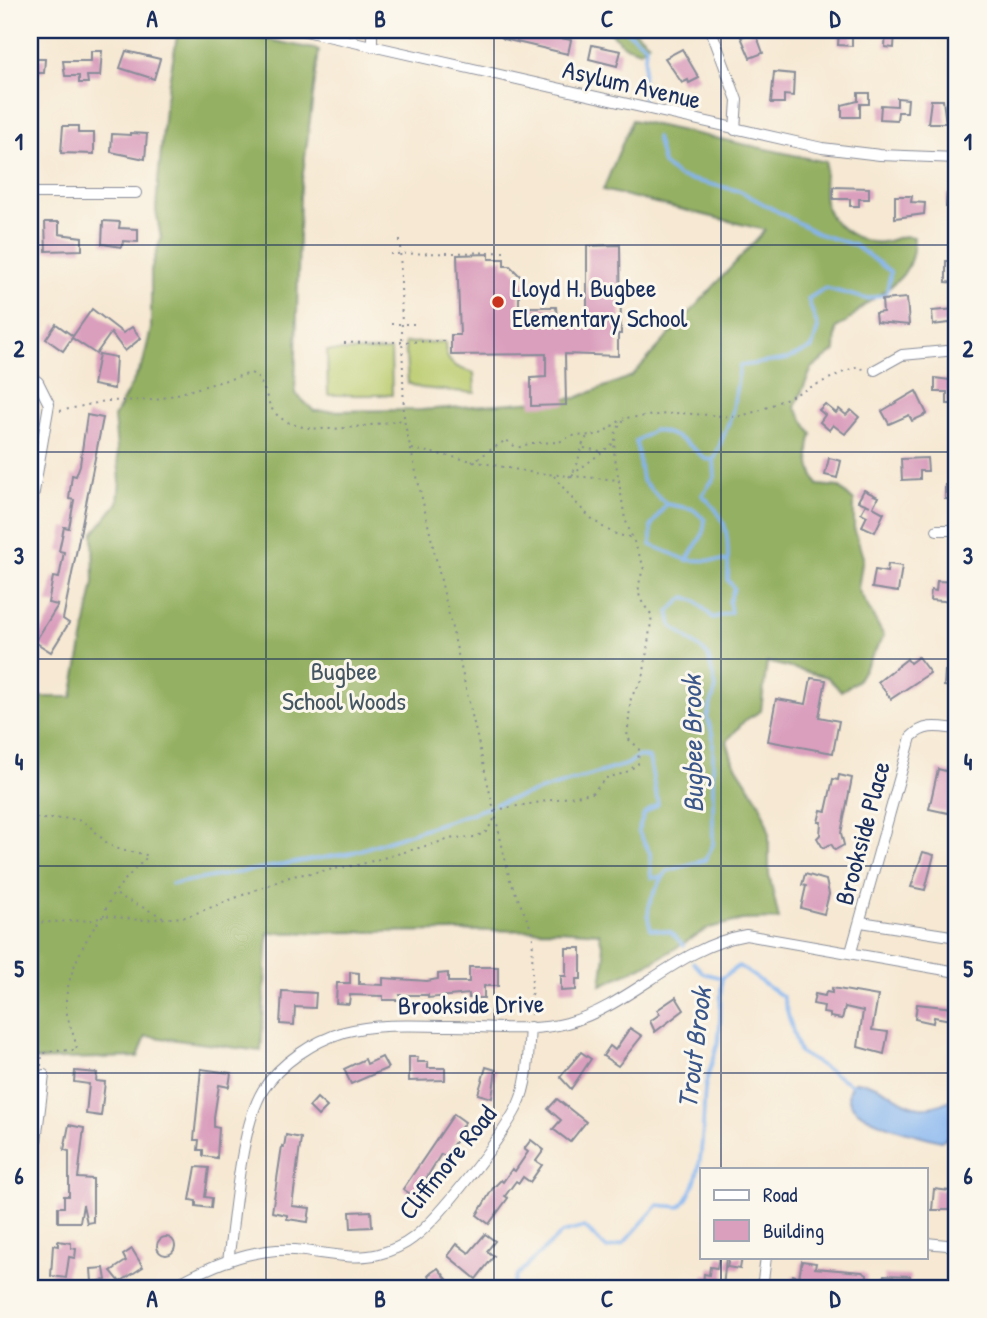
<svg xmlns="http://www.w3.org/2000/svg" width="987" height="1318" font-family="'Patrick Hand',sans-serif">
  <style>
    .green { fill: #bbcc6f; stroke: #6b7e66; stroke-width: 2 }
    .forest { fill: #94b062; stroke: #587060; stroke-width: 2 }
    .water { fill: #85b5f0; stroke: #5072a7; stroke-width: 2 }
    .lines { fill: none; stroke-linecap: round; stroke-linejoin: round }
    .stream { stroke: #85b5f0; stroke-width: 3.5 }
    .building { fill: #da9fbd }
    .minor-casing { stroke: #888c98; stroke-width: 12 }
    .path { stroke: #888c98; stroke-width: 2; stroke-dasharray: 2 5; stroke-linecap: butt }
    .minor { stroke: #fff; stroke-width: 10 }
    .grid { fill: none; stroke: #1b2f5e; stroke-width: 2; stroke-opacity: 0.55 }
    .poi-dot { fill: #c8321e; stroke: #fbf7ec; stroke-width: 2.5 }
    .labels { text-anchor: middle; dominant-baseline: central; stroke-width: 6; stroke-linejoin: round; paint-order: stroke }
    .street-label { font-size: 26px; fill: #1b2f5e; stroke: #fbf7ec }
    .poi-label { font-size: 26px; fill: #1b2f5e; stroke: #fbf7ec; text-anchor: start }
    .park-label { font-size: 26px; fill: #435662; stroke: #fbf7ec }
    .water-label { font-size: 28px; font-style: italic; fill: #3b578a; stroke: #fbf7ec }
    .neatline { fill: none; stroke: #1b2f5e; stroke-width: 2.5 }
    .grid-label { font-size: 23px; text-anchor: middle; font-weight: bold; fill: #1b2f5e }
  </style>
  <rect width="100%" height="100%" fill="#fbf7ec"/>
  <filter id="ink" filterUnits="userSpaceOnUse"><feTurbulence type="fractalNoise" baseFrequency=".0143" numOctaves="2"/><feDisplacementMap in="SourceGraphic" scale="14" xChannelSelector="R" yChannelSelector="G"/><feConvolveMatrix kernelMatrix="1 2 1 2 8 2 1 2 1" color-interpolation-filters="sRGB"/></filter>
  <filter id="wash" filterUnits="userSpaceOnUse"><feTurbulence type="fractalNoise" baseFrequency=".00686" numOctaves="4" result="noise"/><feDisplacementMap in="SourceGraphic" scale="28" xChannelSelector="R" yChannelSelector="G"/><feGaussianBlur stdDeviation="1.57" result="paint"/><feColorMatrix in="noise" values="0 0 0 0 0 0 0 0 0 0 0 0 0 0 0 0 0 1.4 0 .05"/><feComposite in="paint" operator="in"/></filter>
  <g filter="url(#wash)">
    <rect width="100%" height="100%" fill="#f6e8d2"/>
    <g class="green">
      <path d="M445,342c0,22 9,25 29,31l1,20 -55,-5 -12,-5 -3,-40z"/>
      <polygon points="327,351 391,351 392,395 328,395"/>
    </g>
    <g class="forest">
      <polygon points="609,30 634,30 649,43 640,51 623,45"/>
      <path d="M178,31l82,7 59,12 -19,146 -5,197 19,18 107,-1 155,-12 56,-22 133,-146 -162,-40 29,-70 194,42c-1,14 -4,31 0,44 6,21 37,39 57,36 14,-2 14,-8 31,-5 0,40 -22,48 -49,68 -13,10 -11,14 -29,23l-1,23 -23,17 -17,39 17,27c-6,19 -3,34 6,51l21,2 15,14v27l9,29 -5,32 26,47 -27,45 -16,10 -14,-14 -60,-15 -6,49 -17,10 -17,20 6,20 27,42 9,28v43l10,45 -37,1 -33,8 -55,33 -53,24 4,-29 -6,-23 -41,-3 -290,3 -7,118 -115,-15 -8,21 -108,3v-363h42l22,-115 -1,-48 25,-31 2,-22 -6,-64 29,-54 8,-34v-59l10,-32 -5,-28 2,-28 8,-84z"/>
    </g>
    <path class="water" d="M854,1082c45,0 50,46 103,14v35l-16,10c-23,-7 -117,-24 -87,-59z"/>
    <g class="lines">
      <g class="stream">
        <polyline points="625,30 646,46 642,90 644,99"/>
        <path d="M656,137l7,27 16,13 61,14 79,43 35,11 37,27 -5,22 -19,5 -42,-11 -17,11 10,29 -6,20 -24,11 -48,7 -8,48 -18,46 -9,-1c-16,-16 -29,-25 -51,-29l-18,11 6,39 24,24 -15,22v19l36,15 41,1v19l6,8 -5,14 2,10 -18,6 -17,-17 -11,-4 -16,14 3,15 36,29 8,33 -9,29 6,19v109l-8,15 -38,11c-11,17 -25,37 -16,58l20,3 13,14"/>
        <path d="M714,460l1,17 -13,18c24,22 26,33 26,66"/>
        <polyline points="666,504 693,509 705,520 703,534 687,560"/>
        <polyline points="495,804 628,764 639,756 649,758 658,804 644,814 638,831 650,853 651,878 662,877"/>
        <polyline points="172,884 351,853 490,807"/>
        <polyline points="693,962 703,973 722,978"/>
        <path d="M512,1288l5,-13 45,-42 23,-6 22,22 16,-5 35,-39 22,2c26,-24 22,-86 25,-118 2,-16 10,-32 13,-47 4,-21 1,-43 4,-64l17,-12 44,31 16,55 55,34"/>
      </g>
    </g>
    <g id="blocks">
      <g class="building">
        <polygon points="492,30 557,30 555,37 571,40 568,54 504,39"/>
        <polygon points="839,30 852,30 852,46 838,45"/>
        <polygon points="886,30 895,30 894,48 885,47"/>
        <polygon points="755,31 763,53 750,58 741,37"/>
        <polygon points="592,45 621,51 617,66 589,59"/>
        <polygon points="682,49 699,78 689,83 688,80 682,83 665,58"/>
        <polygon points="91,51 102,51 100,76 87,76 88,83 79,83 79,76 65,76 63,61 91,61"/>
        <polygon points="126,51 160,59 154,79 120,68"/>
        <polygon points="30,59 45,59 44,73 30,73"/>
        <polygon points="774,72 794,74 793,96 784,95 784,103 771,103"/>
        <polygon points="858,93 869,93 869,104 860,104 860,117 842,117 842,105 858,101"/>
        <polygon points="897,98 908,99 907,112 898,112 897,120 880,119 881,105 897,106"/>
        <polygon points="931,100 943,100 946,123 928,123"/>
        <polygon points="63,126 78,126 78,133 94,133 94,154 61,153"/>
        <polygon points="130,133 147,134 145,159 111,152 112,134 130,135"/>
        <polygon points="833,187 869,188 869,199 859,199 859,206 850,206 850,199 833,199"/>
        <polygon points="947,194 957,194 957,207 946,207"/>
        <polygon points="895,196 912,196 911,202 925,203 924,214 895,218"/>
        <polygon points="103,221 120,222 119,228 138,229 138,242 123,241 122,247 102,244"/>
        <polygon points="45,222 59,222 59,234 82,237 82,250 46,251"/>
        <polygon points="620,245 621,334 618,334 618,356 565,354 566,405 531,406 531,378 546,377 546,354 451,355 451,335 460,335 457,255 489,254 489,259 504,259 504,266 510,266 525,281 525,290 519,290 519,307 556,307 557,319 587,319 587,246"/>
        <polygon points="946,261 957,261 957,283 946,282"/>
        <polygon points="907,298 909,325 876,322 875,313 883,312 882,300"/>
        <polygon points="92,309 123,333 132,327 141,338 125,351 111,333 96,354 72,338 63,351 46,339 56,324 73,336"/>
        <polygon points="957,309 957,322 933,325 932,311"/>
        <polygon points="99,354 116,357 114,389 93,385"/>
        <polygon points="935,378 957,381 957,404 947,404 947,392 935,392"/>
        <polygon points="916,391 927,414 912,421 909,415 889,424 882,411"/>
        <polygon points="825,404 836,413 839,409 846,415 851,410 859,417 845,434 833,425 829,430 820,422 825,415 819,410"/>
        <polygon points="87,415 103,418 63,619 69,623 51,652 35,642 58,605 48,603 53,577 59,578 64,552 59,551 64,527 69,528 74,500 69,499 72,475 76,476 80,465"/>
        <polygon points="829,458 841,461 837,478 825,475"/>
        <polygon points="927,458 928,471 920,471 920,479 902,480 901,459"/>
        <rect x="945" y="485" width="12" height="14"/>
        <polygon points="864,490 878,497 873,507 884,513 875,532 862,526 867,516 861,513 866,504 870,506 858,501"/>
        <polygon points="888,564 902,566 898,592 872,588 875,570 887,572"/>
        <polygon points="937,581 957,582 957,602 930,600 931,590 936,591"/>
        <polygon points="918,657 930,673 891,699 878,682 907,659 910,663"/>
        <polygon points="945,671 957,673 957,687 944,686"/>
        <polygon points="811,678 826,680 819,717 839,721 833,753 768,741 776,699 806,704"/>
        <polygon points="938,769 957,774 948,813 929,809"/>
        <polygon points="839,775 852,778 841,833 844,845 835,850 831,844 823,848 817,838 820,835 821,822 818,822 821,810 826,811 833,779 838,780"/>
        <polygon points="923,852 934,855 925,890 911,887"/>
        <polygon points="805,874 826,880 829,894 824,914 801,908 806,886 802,885"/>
        <polygon points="566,948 581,948 581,979 576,979 576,990 561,991 561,976 566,976"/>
        <polygon points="469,967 498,967 498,986 484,986 484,998 469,998 469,994 428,998 428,995 400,995 401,1000 383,1000 383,996 350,995 349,1004 336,1003 337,983 350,983 350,972 359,973 359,984 383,985 383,978 427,981 438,979 438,974 448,973 448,982 469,982"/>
        <polygon points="832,988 878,996 872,1030 888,1032 884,1054 858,1047 863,1011 845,1007 842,1019 830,1017 830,1014 823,1013 824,1006 813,1004 815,994 825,996 826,992 832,993"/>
        <polygon points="282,991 316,993 315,1008 295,1007 294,1025 280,1024"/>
        <polygon points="676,997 684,1010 655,1032 650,1021 660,1014 657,1010"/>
        <polygon points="917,1004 953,1008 951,1020 934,1017 933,1023 915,1019"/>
        <polygon points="630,1028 642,1036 618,1066 603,1056 610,1046 615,1050"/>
        <polygon points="581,1052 591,1059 571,1089 560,1077"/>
        <polygon points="382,1057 388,1068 351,1084 344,1069 365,1059 367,1064"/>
        <polygon points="409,1057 418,1057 417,1062 428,1062 428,1068 445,1068 445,1080 409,1081"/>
        <polygon points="486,1067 496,1070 492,1098 478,1094"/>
        <polygon points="201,1069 231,1073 229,1087 219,1085 214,1117 214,1127 219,1128 217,1158 203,1156 203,1150 198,1150 199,1140 194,1140"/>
        <polygon points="75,1071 97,1073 96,1081 105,1082 101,1116 86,1114 89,1084 74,1082"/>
        <polygon points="317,1098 327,1107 318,1116 309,1107"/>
        <polygon points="557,1099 586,1122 570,1142 553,1129 561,1120 548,1109"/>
        <polygon points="454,1114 465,1122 454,1137 457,1139 445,1156 441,1154 415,1197 403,1189"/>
        <polygon points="69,1125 84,1128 78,1178 93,1179 93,1222 87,1223 83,1205 80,1222 58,1222 58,1207 64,1207 64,1196 69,1196 69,1151 64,1150"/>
        <polygon points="286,1135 301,1138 292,1206 310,1208 308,1222 287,1219 287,1215 272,1212 282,1146 284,1147"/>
        <polygon points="531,1140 544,1150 536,1161 542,1165 530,1182 523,1177 519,1183 516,1181 505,1196 508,1198 489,1224 477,1215 493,1188 501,1180 503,1182 512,1169 515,1171 528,1152 524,1149"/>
        <polygon points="196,1167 209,1168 205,1197 212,1198 211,1208 196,1206 196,1201 190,1200"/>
        <polygon points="934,1189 957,1192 957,1210 932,1210"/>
        <polygon points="371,1211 372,1227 351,1228 350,1212"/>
        <polygon points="485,1234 495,1241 487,1251 494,1256 476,1279 448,1256 457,1244 469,1253"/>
        <circle cx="166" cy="1246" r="9"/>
        <polygon points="58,1241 71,1243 71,1248 76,1249 75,1258 69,1257 66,1278 51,1276 53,1245 58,1246"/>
        <polygon points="132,1249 143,1267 120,1282 111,1271 126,1261 123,1255"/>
        <polygon points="719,1257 726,1257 723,1288 708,1288 708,1285 703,1284 704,1274 709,1275 710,1267 717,1268"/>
        <polygon points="729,1257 742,1257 740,1269 727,1267"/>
        <polygon points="802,1261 816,1263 815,1268 862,1272 867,1275 866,1288 807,1280 805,1288 791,1288 793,1275 799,1277"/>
        <polygon points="104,1268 106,1280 92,1282 91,1269"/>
        <polygon points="438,1268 447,1279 437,1287 428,1275"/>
        <polygon points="884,1275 910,1276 909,1288 882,1288"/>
      </g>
    </g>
  </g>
  <g filter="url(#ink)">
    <use href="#blocks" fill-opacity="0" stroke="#888c98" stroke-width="2"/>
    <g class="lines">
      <g class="minor-casing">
        <g id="minor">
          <polyline points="301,30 822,148 880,155 957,158"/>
          <polyline points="372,30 372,44"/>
          <polyline points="711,30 737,100 735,130"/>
          <polyline points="30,193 136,193"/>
          <polyline points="875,370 902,355 957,350"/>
          <polyline points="30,376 38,382 49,404 30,515"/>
          <polyline points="937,530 957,530"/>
          <polyline points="861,922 957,937"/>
          <path d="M851,952l60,-215c14,-14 28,-10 46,-8"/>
          <polyline points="30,1191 44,1075"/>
          <polyline points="926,1243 957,1246"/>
          <path d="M228,1261c7,-47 12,-133 35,-171 17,-27 51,-49 81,-58 34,-9 71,-6 106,-6 37,0 81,7 117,-3 65,-18 110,-76 179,-88l211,37"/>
          <path d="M170,1288c38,-21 80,-41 125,-38 27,2 58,11 84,4 11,-3 25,-9 34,-16 27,-20 90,-102 105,-133 11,-24 10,-52 12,-78"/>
          <polyline points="762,1288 766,1257"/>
        </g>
      </g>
      <g class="path">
        <polyline points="400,240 404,420 510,880 533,933 531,1015"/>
        <polyline points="390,254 507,252"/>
        <polyline points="391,324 419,324"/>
        <polyline points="344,343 448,341"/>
        <path d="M60,411l45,-10 51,-1 95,-27c13,6 14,24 21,36 23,34 98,15 131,11"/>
        <polyline points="584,448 600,451"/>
        <polyline points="412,449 534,473 620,480"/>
        <polyline points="472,462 506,440 517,448 531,443 559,442 571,436 599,435 624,418"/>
        <polyline points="572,475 615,442"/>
        <path d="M554,476c18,23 46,60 77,61"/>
        <path d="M569,477c12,-12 9,-29 18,-40"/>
        <path d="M495,810l97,-17 14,-15 19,-5 13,-9 1,-16 -12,-10 4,-41 12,-18 9,-64c-16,-18 -16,-25 -8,-48l-19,-48 -11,-68 2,-20 9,-13 54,-5 58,4 24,-7 94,-43 9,2"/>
        <path d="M30,815c14,9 32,0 47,5 18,5 23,22 39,28 10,5 22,3 32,8 -15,16 -39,36 -44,59l-9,5 -65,3"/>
        <polyline points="117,895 165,918"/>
        <path d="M41,1066l1,-11 6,-4 29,-1c-2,-15 -10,-28 -11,-43 -2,-26 20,-73 38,-92l35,5 47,-3 106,-41 66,-11 96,-27 21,-1 11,-5 9,-14"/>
      </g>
      <use href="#minor" class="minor"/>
    </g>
  </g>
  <path class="grid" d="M266,30v1258M494,30v1258M721,30v1139M30,245h927M30,452h927M30,659h927M30,866h927M30,1073h927M721,1257v31"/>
  <circle class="poi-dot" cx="498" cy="302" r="7"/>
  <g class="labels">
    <g class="street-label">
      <text transform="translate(632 84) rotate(13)">Asylum Avenue</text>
      <text transform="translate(862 833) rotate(-75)">Brookside Place</text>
      <text transform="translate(471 1004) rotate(-1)">Brookside Drive</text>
      <text transform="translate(447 1162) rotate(-51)">Cliffmore Road</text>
    </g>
    <g class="poi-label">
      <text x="512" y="287">Lloyd H. Bugbee<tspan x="512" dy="30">Elementary School</tspan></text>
    </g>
    <g class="park-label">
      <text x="344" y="670">Bugbee<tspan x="344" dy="30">School Woods</tspan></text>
    </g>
    <g class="water-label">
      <text transform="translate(692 744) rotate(-91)">Bugbee Brook</text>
      <text transform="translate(694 1048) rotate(-83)">Trout Brook</text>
    </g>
  </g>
  <rect width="987" height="1318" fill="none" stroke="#fbf7ec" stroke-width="77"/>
  <rect x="700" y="1168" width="228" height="91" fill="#fbf7ec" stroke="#a1a7b3" stroke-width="2"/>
  <rect x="714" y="1190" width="35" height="10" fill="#ffffff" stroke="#a1a7b3" stroke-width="2"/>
  <text x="763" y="1202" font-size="21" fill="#1b2f5e">Road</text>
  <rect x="714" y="1220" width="35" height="21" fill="#da9fbd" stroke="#a1a7b3" stroke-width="2"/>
  <text x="763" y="1238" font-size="21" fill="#1b2f5e">Building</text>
  <rect x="38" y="38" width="910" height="1242" class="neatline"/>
  <g class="grid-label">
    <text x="152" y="27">A</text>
    <text x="380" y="27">B</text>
    <text x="607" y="27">C</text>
    <text x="835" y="27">D</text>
    <text x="19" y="150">1</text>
    <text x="968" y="150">1</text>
    <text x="19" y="357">2</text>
    <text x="968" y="357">2</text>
    <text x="19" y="564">3</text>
    <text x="968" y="564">3</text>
    <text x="19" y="770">4</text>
    <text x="968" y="770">4</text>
    <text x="19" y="977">5</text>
    <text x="968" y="977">5</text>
    <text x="19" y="1184">6</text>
    <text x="968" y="1184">6</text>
    <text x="152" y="1307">A</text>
    <text x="380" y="1307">B</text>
    <text x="607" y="1307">C</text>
    <text x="835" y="1307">D</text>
  </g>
</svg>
